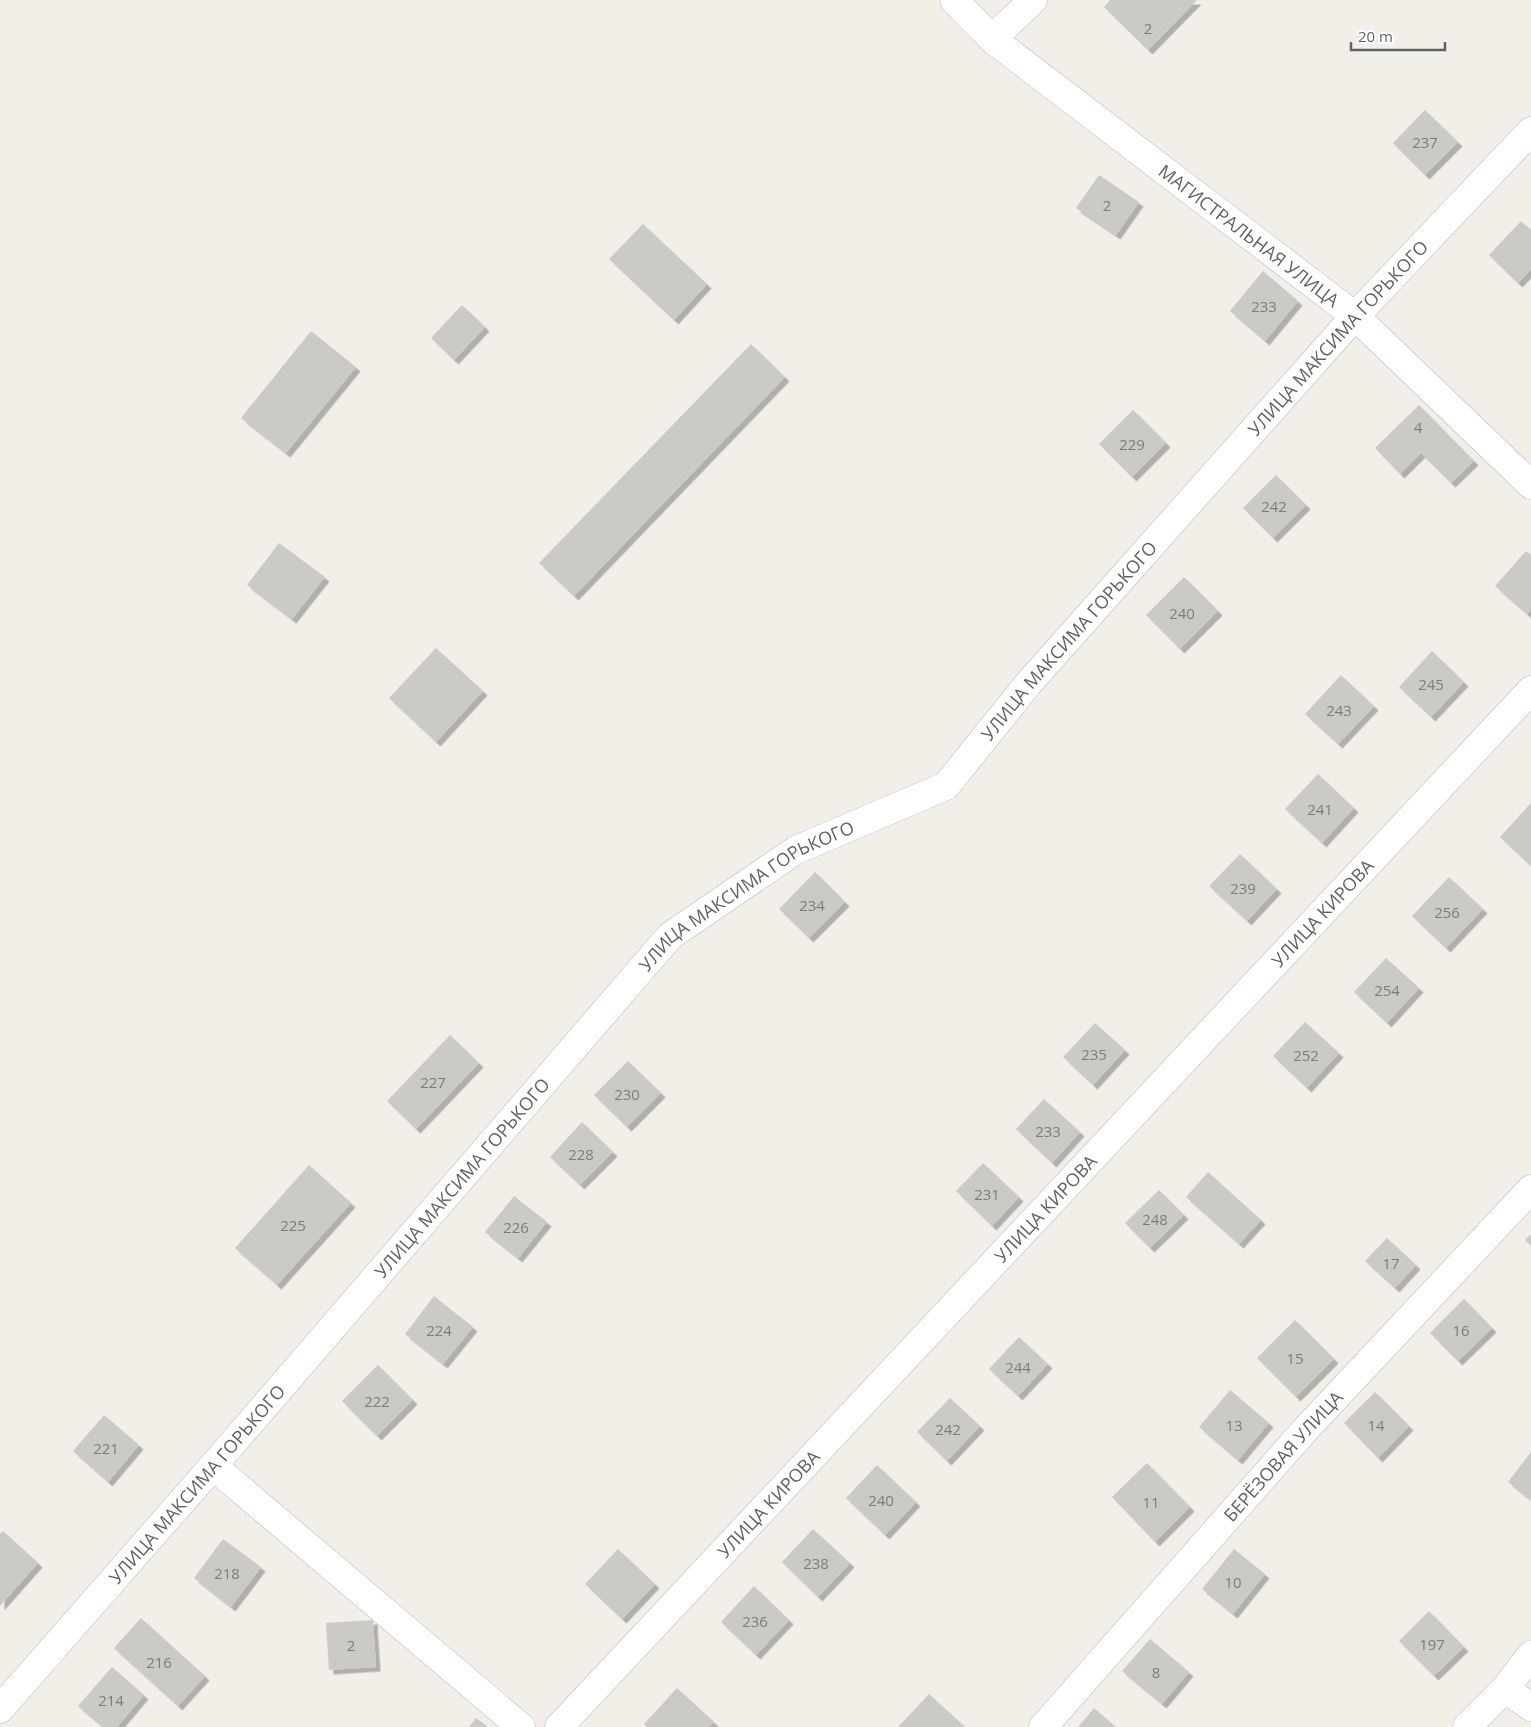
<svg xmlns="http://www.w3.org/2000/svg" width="1531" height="1727" font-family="'Open Sans',sans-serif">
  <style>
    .building { fill: #cccac5; filter: url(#shadow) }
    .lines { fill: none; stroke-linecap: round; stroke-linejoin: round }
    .minor-casing { stroke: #b5b8bc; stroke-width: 29 }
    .minor { stroke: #fff; stroke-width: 28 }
    .labels { text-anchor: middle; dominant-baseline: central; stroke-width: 4; stroke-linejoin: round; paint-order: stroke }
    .number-label { font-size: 15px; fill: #7a7d7f }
    .street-label { font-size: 18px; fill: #5f6368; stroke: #fff }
  </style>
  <defs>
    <filter id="shadow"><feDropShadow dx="4.5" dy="4.5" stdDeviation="0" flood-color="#0004"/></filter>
  </defs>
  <rect width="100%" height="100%" fill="#f1efe8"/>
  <g class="building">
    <polygon points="1110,0 1197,0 1148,50 1104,7"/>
    <polygon points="1425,110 1458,142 1425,175 1393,143"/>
    <polygon points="1099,175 1139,202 1116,235 1076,208"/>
    <polygon points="1521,221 1531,230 1531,269 1518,283 1489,255"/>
    <polygon points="643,224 707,284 674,320 609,259"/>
    <polygon points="1263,271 1298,301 1265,341 1230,311"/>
    <polygon points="462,305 485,327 454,360 431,338"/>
    <polygon points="311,331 356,367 286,453 241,418"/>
    <polygon points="751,344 785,377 574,596 539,563"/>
    <polygon points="1419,405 1474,461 1451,483 1421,453 1400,474 1375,448"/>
    <polygon points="1133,410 1166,443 1132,477 1099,444"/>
    <polygon points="1276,475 1306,505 1273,538 1243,508"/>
    <polygon points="279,543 325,577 292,619 247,585"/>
    <polygon points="1526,551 1531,555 1531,609 1527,614 1495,586"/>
    <polygon points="1184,577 1218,611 1180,649 1146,615"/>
    <polygon points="436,648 483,691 436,742 389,698"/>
    <polygon points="1432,651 1464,682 1431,717 1399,687"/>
    <polygon points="1341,675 1374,706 1338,744 1305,714"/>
    <polygon points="1318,774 1354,808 1322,843 1285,809"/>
    <polygon points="1531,803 1531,864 1530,865 1500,837"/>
    <polygon points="1240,854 1277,889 1247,921 1209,886"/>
    <polygon points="815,872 845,902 809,938 779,909"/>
    <polygon points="1449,877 1483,909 1446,948 1412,916"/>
    <polygon points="1386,958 1419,988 1387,1023 1354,992"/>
    <polygon points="1305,1022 1339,1053 1307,1088 1273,1056"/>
    <polygon points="1095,1023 1125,1050 1093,1085 1063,1057"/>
    <polygon points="450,1035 479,1063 416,1129 387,1101"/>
    <polygon points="628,1061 661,1093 627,1127 594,1095"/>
    <polygon points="1044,1099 1080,1132 1052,1163 1016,1129"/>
    <polygon points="582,1122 613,1152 580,1185 550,1157"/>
    <polygon points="983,1163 1019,1197 992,1226 956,1191"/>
    <polygon points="309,1165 351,1203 277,1285 235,1248"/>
    <polygon points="1208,1172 1261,1220 1239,1244 1186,1197"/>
    <polygon points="1159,1190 1184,1215 1150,1248 1125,1223"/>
    <polygon points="514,1196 547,1222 518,1258 485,1232"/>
    <polygon points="1531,1234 1531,1246 1525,1240"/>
    <polygon points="1387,1238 1416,1265 1395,1288 1365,1261"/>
    <polygon points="434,1296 473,1327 443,1364 405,1334"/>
    <polygon points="1464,1299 1492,1328 1458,1361 1430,1333"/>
    <polygon points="1295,1320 1334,1359 1296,1397 1257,1358"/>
    <polygon points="1019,1337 1048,1364 1018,1396 989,1369"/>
    <polygon points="378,1365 413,1400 377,1436 342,1401"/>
    <polygon points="1230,1390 1269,1423 1238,1460 1199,1427"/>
    <polygon points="1375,1392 1409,1426 1378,1458 1344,1423"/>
    <polygon points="950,1398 980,1426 947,1461 917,1432"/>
    <polygon points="104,1415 139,1445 108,1482 73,1451"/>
    <polygon points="1531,1452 1531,1500 1508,1482"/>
    <polygon points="1147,1463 1190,1507 1155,1542 1112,1497"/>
    <polygon points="877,1465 916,1502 885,1535 846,1498"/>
    <polygon points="813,1529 850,1563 818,1597 782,1562"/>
    <polygon points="3,1531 38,1563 0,1606 0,1534"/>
    <polygon points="223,1539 261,1567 231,1607 194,1578"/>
    <polygon points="618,1549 655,1584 622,1619 585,1584"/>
    <polygon points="1234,1549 1265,1574 1233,1614 1202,1589"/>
    <polygon points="754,1586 789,1620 756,1655 721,1622"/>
    <polygon points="1429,1611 1464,1647 1434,1676 1399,1641"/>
    <polygon points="141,1618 205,1676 178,1706 114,1648"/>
    <polygon points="373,1620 376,1667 329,1670 326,1623"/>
    <polygon points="1150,1639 1189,1672 1162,1704 1122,1671"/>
    <polygon points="112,1667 144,1695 117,1727 103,1727 78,1706"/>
    <polygon points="677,1688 714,1722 709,1727 647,1727 644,1724"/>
    <polygon points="929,1694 965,1727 898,1727"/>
    <polygon points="1094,1708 1116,1727 1078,1727"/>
    <polygon points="476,1718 488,1727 469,1727"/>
  </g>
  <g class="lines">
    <g class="minor-casing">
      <g id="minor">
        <path id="s1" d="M954,0l38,39 363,277 176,169"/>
        <polyline points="992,39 1033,0"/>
        <polyline points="213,1466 521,1727"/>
        <polyline points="1505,1689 1531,1707"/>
        <path id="s2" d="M0,1709l213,-243 457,-530 126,-86 150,-64 82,-102 327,-368 176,-185"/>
        <path id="s3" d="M559,1727l972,-1037"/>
        <path id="s4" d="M1043,1727l262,-297 226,-241"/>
        <polyline points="1467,1727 1505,1689 1531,1655"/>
      </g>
    </g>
    <use href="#minor" class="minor"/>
  </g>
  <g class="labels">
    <g class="number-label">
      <text x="1148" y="28">2</text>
      <text x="1425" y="142">237</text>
      <text x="1107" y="205">2</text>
      <text x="1264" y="306">233</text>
      <text x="1418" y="427">4</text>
      <text x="1132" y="444">229</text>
      <text x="1274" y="506">242</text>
      <text x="1182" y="613">240</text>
      <text x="1431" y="684">245</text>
      <text x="1339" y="710">243</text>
      <text x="1320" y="809">241</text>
      <text x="1243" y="888">239</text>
      <text x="812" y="905">234</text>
      <text x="1447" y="912">256</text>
      <text x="1387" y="990">254</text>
      <text x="1094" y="1054">235</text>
      <text x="1306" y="1055">252</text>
      <text x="433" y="1082">227</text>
      <text x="627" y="1094">230</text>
      <text x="1048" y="1131">233</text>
      <text x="581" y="1154">228</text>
      <text x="987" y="1194">231</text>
      <text x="1155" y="1219">248</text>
      <text x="293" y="1225">225</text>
      <text x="516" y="1227">226</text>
      <text x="1391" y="1263">17</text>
      <text x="439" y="1330">224</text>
      <text x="1461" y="1330">16</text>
      <text x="1295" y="1358">15</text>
      <text x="1018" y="1367">244</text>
      <text x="377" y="1401">222</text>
      <text x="1234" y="1425">13</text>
      <text x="1376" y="1425">14</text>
      <text x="948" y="1429">242</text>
      <text x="106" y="1448">221</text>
      <text x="881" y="1500">240</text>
      <text x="1151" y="1502">11</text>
      <text x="816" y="1563">238</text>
      <text x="227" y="1573">218</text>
      <text x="1233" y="1582">10</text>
      <text x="755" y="1621">236</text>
      <text x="1432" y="1644">197</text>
      <text x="351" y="1645">2</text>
      <text x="159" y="1662">216</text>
      <text x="1156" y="1672">8</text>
      <text x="111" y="1700">214</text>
    </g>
    <g class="street-label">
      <text stroke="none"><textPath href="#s1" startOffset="378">МАГИСТРАЛЬНАЯ УЛИЦА</textPath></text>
      <text stroke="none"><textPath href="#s2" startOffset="1934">УЛИЦА МАКСИМА ГОРЬКОГО</textPath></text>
      <text stroke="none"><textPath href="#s2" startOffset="1529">УЛИЦА МАКСИМА ГОРЬКОГО</textPath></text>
      <text stroke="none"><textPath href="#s2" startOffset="1109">УЛИЦА МАКСИМА ГОРЬКОГО</textPath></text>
      <text stroke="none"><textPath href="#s3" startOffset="1116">УЛИЦА КИРОВА</textPath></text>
      <text stroke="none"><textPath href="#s2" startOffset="704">УЛИЦА МАКСИМА ГОРЬКОГО</textPath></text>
      <text stroke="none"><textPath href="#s3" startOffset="711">УЛИЦА КИРОВА</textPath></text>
      <text stroke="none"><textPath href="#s4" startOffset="362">БЕРЁЗОВАЯ УЛИЦА</textPath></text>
      <text stroke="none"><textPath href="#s2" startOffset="299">УЛИЦА МАКСИМА ГОРЬКОГО</textPath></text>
      <text stroke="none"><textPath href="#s3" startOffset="306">УЛИЦА КИРОВА</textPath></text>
    </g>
  </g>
  <path d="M1351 42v8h94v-8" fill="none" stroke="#5f6368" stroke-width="2.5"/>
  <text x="1358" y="42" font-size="15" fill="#5f6368" stroke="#ffffff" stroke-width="4" paint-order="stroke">20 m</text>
</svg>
